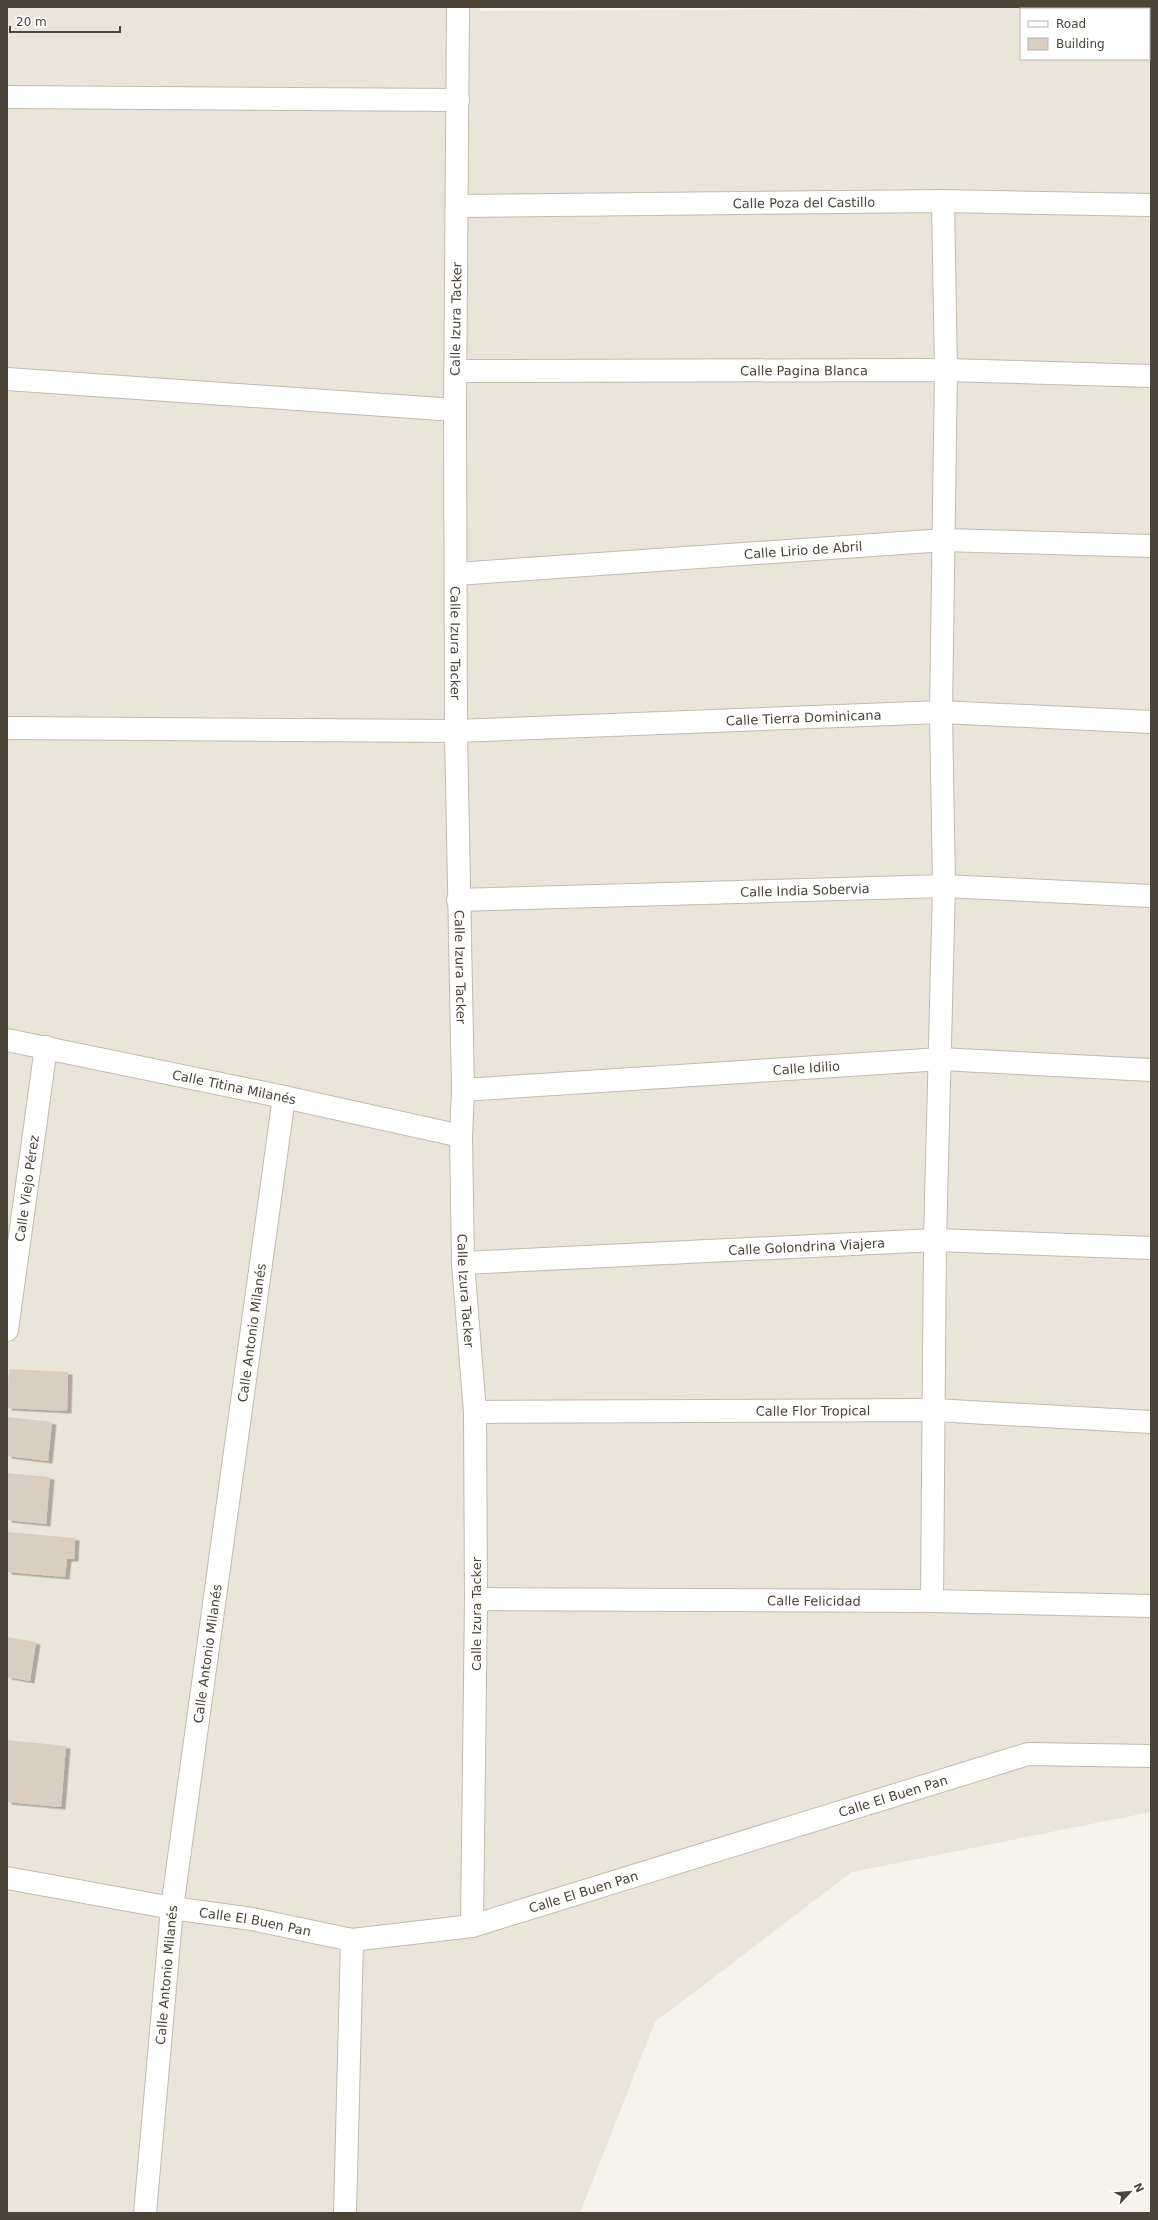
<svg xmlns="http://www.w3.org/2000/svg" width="1158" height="2220" font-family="'DejaVu Sans',sans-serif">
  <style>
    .residential { fill: #eae5da; fill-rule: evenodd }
    .building { fill: #d8cfc1; filter: url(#shadow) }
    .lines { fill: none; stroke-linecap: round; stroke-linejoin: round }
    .minor-casing { stroke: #c2bbae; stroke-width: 24 }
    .minor { stroke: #fff; stroke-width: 22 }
    .labels { text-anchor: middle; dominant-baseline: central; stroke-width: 3; stroke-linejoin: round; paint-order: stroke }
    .street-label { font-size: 13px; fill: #4b4439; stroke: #fff }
  </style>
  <defs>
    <filter id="shadow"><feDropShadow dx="4.5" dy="2.5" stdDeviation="0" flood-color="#0004"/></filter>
  </defs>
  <rect width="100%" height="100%" fill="#f6f3ec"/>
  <path class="residential" d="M7,7h473v4l671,-4v1805l-299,60 -197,150 -75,191h-573zM1021,9h128v50h-128z"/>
  <g class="building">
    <polygon points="9,1369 68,1372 67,1411 7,1408"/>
    <polygon points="7,1417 52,1422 48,1461 7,1456"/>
    <polygon points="7,1473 50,1477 46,1524 7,1520"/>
    <polygon points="8,1532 75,1538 74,1559 67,1559 65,1577 7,1572"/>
    <polygon points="7,1637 36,1642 30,1681 7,1677"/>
    <polygon points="7,1740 66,1746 61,1807 7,1802"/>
  </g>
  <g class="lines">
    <g class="minor-casing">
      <g id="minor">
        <path id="s1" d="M458,7l-3,403 1,321 7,359 -2,46 2,127 12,149 1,187 -4,327"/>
        <polyline points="7,97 458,100"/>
        <path id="s2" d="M457,206l486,-5 208,4"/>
        <path id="s3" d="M456,371l490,-1 205,6"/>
        <polyline points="7,379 455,410"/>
        <path id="s4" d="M456,574l489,-34 206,6"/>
        <path id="s5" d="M7,728l449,3 485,-19 210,10"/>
        <path id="s6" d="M458,900l486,-14 207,10"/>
        <path id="s7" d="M7,1040l277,57 177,39"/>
        <path id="s8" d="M463,1090l478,-31 210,11"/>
        <path id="s9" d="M463,1263l472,-23 216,8"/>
        <path id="s10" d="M7,1330l39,-283"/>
        <path id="s11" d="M475,1412l459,-2 217,12"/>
        <path id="s12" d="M476,1599l456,2 219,5"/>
        <polyline points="932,1601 935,1240 944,886 941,712 946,370 943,201"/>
        <path id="s13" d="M7,1878l165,30 80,11 100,21 120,-14 556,-172 123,2"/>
        <path id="s14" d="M145,2213l27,-305 112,-811"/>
        <polyline points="345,2213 352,1940"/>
      </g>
    </g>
    <use href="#minor" class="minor"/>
  </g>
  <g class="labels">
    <g class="street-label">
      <text stroke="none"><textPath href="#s2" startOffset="347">Calle Poza del Castillo</textPath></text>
      <text transform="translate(456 319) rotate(-89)">Calle Izura Tacker</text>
      <text stroke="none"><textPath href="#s3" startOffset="348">Calle Pagina Blanca</textPath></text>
      <text stroke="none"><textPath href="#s4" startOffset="348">Calle Lirio de Abril</textPath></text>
      <text stroke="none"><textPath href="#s1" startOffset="636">Calle Izura Tacker</textPath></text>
      <text stroke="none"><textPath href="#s5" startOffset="797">Calle Tierra Dominicana</textPath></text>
      <text stroke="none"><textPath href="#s6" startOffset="347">Calle India Sobervia</textPath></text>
      <text stroke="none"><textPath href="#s1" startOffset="960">Calle Izura Tacker</textPath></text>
      <text stroke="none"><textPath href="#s8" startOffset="344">Calle Idilio</textPath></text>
      <text stroke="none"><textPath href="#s7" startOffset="232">Calle Titina Milanés</textPath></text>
      <text stroke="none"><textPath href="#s10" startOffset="143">Calle Viejo Pérez</textPath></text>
      <text stroke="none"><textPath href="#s9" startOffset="344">Calle Golondrina Viajera</textPath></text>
      <text stroke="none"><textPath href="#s1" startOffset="1284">Calle Izura Tacker</textPath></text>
      <text stroke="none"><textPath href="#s14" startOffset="887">Calle Antonio Milanés</textPath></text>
      <text stroke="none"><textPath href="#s11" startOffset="338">Calle Flor Tropical</textPath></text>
      <text stroke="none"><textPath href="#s12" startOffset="338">Calle Felicidad</textPath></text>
      <text transform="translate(476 1614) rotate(-90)">Calle Izura Tacker</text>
      <text stroke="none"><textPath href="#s14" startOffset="563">Calle Antonio Milanés</textPath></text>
      <text stroke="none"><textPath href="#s13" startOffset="912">Calle El Buen Pan</textPath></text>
      <text stroke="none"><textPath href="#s13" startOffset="588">Calle El Buen Pan</textPath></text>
      <text stroke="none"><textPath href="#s13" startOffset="252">Calle El Buen Pan</textPath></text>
      <text stroke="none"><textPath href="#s14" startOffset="239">Calle Antonio Milanés</textPath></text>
    </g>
  </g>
  <rect width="1158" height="2220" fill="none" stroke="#4b4439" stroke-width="16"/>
  <rect x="1020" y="8" width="130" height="52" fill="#ffffff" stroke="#b7b4b0"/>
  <rect x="1028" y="21" width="20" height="6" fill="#ffffff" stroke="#b7b4b0"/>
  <text x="1056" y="28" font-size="12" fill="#4b4439">Road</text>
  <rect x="1028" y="38" width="20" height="12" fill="#d8cfc1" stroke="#b7b4b0"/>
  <text x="1056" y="48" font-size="12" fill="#4b4439">Building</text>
  <g transform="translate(1130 2192) rotate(64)" stroke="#ffffff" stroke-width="3" paint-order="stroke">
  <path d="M0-3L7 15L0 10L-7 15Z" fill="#4b4439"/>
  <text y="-6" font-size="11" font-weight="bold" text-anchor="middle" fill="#4b4439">N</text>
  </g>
  <path d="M10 26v6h110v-6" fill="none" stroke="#4b4439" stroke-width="2"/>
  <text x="16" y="26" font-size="12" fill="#4b4439" stroke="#ffffff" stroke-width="3" paint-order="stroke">20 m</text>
</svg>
